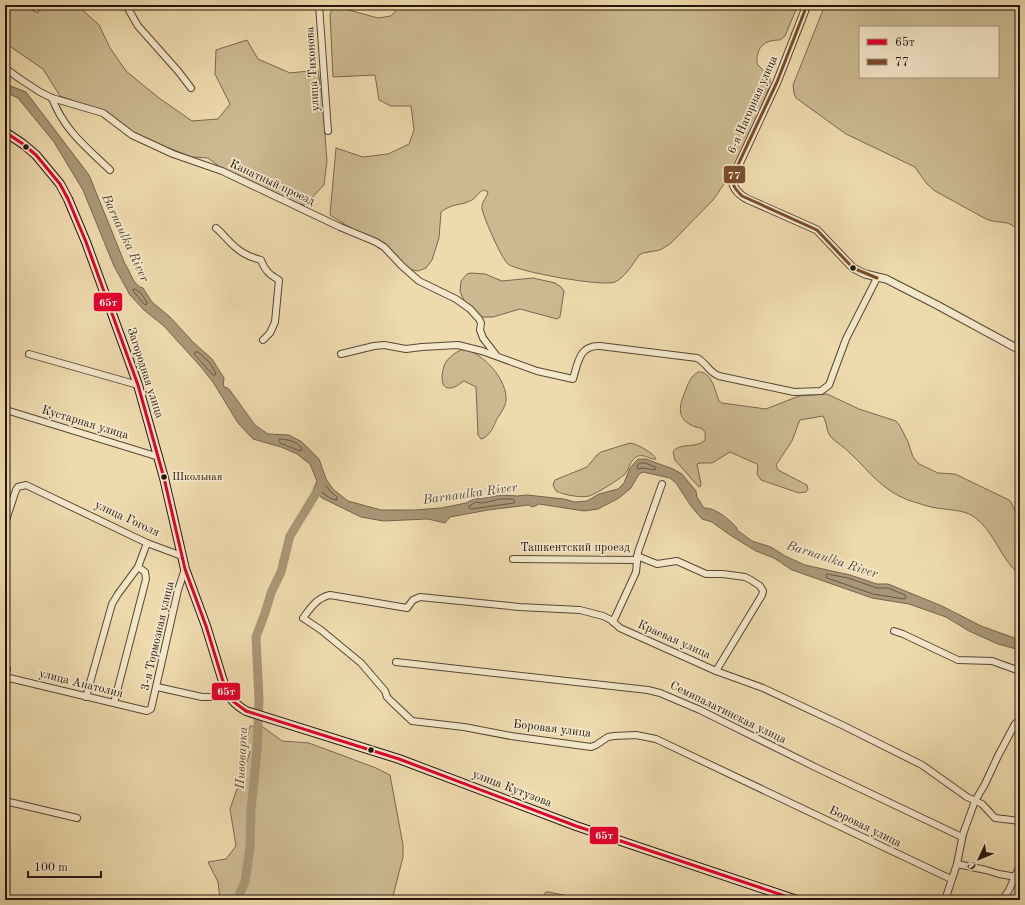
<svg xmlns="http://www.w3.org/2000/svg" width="1025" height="905" font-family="'Old Standard TT',serif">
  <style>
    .green { fill: #ccb992; stroke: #786750; fill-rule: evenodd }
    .water { fill: #a99777; stroke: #74634d }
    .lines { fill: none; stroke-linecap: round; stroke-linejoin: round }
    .shore { stroke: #665642; stroke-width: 1 }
    .river { stroke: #a99777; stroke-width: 9 }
    .minor-casing { stroke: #564635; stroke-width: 8 }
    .tertiary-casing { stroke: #564635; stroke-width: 9 }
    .secondary-casing { stroke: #24150d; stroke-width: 10 }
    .minor { stroke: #f4e7ca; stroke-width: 6 }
    .tertiary { stroke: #f4e7ca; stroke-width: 7 }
    .secondary { stroke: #f4e7ca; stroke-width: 8 }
    .bus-1-casing { stroke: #f4e7ca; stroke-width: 6 }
    .bus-2-casing { stroke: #f4e7ca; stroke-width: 6 }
    .bus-1 { stroke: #e4002b; stroke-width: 3 }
    .bus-2 { stroke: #7a4b2a; stroke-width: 3 }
    .bus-dot { fill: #24150d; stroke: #f4e7ca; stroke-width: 1.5 }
    .labels { text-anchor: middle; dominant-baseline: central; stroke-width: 3.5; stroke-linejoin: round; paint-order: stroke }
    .bus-label { font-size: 11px; fill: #24150d; stroke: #f4e7ca; text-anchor: start }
    .street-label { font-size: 12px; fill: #24150d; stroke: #f4e7ca }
    .water-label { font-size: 13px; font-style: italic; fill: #594937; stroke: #f4e7ca }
    .line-badge { stroke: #f4e7ca; stroke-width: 1.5 }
    .badge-label { font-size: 11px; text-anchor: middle; font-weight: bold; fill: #fff }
  </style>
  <rect width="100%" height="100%" fill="#eedaad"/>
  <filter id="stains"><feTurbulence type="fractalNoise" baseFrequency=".005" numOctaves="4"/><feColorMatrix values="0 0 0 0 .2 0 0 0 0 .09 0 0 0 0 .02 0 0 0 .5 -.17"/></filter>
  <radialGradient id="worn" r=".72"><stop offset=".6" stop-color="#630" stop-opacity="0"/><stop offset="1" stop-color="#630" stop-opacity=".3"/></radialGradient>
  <g class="green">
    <polygon points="5,5 22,5 38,13 40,5 77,5 99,25 110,48 126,71 159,98 192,121 218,119 230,104 215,74 216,50 247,40 258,59 290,73 318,70 322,96 327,161 324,185 305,205 295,203 224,170 208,158 192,157 132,134 103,111 60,96 43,69 5,43"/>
    <path d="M405,5h393l-13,31 -5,4c-16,0 -24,7 -23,24l13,13v8l-19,47 -25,49 -13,19 -43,44 -10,6 -17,3 -4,2c-6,9 -14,22 -24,27 -12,5 -97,-10 -107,-18 -7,-6 -24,-46 -26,-55 -1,-7 5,-11 6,-17l-4,-2c-5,1 -7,7 -12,10 -11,6 -20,3 -31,12l-2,26 -7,22 -6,8 -8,3 -10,-2 -25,-21 -53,-33 6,-67 27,9 25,-3 21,-10 5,-14 -3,-24h-20l-12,-6 -4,-25 -42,2 -3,-63 4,-8 44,12 13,-2 9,-10z"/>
    <path d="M825,5h195v227c-13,-14 -18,-7 -34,-13l-51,-28 -8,-7 -12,-17 -69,-33 -50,-36 -2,-5 -1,-8zM860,27h138v50h-138z"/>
    <polygon points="471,273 485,274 502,281 533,278 555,283 561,287 564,291 560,317 557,319 520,309 493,317 482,317 470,307 464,300 460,292 461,281 467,274"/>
    <path d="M464,349c19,4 44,31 42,52 -1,7 -7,14 -10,20 -3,7 -7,16 -15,18l-3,-4 -2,-48 -12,-6c-4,2 -8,7 -14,7 -12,1 -8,-20 -4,-26 4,-6 11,-11 18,-13z"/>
    <path d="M698,372c14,-1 17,19 21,29l3,2 44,6 33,-13 28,-2 32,15 37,12 4,5 8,16 5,15 6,7 19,9 17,1 54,26 2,2 9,20v53c-20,-16 -25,-44 -47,-59 -11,-7 -29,-6 -42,-9 -8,-2 -16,-5 -23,-7 -26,-10 -38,-28 -57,-46 -6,-7 -15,-11 -21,-18 -4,-6 -3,-14 -7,-20l-23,4 -1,2 -7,19 -16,24 2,5 29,15 1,4 -2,3 -7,1 -38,-13 -4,-6 1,-8 -1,-2 -27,-12 -18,11h-12l-3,1 4,20 -1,3 -2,-1 -23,-26 -2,-8c5,-10 25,-3 32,-12 0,-3 1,-7 -1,-9 -1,-3 -5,-3 -8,-4 -19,-6 -18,-19 -11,-35 3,-8 5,-15 13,-20z"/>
    <path d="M630,443c7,1 24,10 26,16 -6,1 -11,-5 -18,-3 -9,4 -8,13 -14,19 -6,5 -28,19 -35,21 -8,2 -25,-1 -33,-5l-3,-6 2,-5 32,-13 10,-12 4,-3z"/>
    <polygon points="250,726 263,727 282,741 309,743 376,768 390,775 403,845 403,857 392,900 220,900 218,882 208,862 226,859 236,846 230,809 250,752 245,746"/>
    <polygon points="546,892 549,892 588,900 543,900 543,896"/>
  </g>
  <path class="water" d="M5,84l21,8 63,83 36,89c6,8 8,22 18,24l9,14 18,15 23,25 19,17 12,19 -1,8 6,3 26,36 13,9 21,1 13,7 17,17 7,20 7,10 15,12 33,9h34l26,-2 25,-5 10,-5 4,1 21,-4 16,1 10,-1 37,4 11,3 12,-1 12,-7 19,-5 6,-6 6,-15 8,-9h8l27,10 9,5 14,17 1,6 7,11c11,-1 26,12 33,20v2l15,11 19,6 14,9 20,9 45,10 27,9h11l54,22 39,20 39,14v10l-22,-6 -29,-13 -23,-14 -37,-13 -37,-6 -80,-28 -18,-12 -18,-7 -26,-16 -18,-13 -10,-3 -11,-13 -15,-23 -6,-5 -27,-6 -4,2 -8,14 -12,10 -21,11 -14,2 -45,-7 -6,3 -5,-2 -40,5 -38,7 -5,6 -17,-4 -45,2 -22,-4 -39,-19 -9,-8 4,-9 -7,-17 -13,-10 -16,-7 -28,-8 -15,-16 -25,-41 -12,-15 -37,-41 -20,-16 -14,-15 -16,-29 -31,-76 -29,-48 -36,-44 -13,-6z"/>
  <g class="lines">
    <g class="shore">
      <polygon points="135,289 141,293 147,302 146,305 144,304 134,292 133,290"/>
      <polygon points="195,352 198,352 209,362 216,373 215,375 213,375 195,355"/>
      <path d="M280,439c9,1 19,2 22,11l-2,1 -20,-8 -1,-2z"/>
      <polygon points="640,463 645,463 655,467 656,469 654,470 643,468 638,469 637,467"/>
      <path d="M321,482h2l7,9 7,6v3c-6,0 -13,-6 -18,-10z"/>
      <polygon points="501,499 512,499 515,501 514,503 471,509 469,508 469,506 476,502 481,503"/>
      <polygon points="827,574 848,578 877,588 888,588 905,595 906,598 904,599 873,594 827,578 826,576"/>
    </g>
    <polyline class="river" points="237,900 245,882 250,847 251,810 257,751 259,700 256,637 265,613 271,593 281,572 290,536 321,485"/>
    <g class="minor-casing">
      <g id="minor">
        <polyline points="126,5 138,26 178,71 191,88"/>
        <polyline points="319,5 328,131"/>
        <polyline points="5,68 20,79 40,92 52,98 103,113 132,135 173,154 222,171 340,227 376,242 384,247 402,266 419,281 456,299 470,309 479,319 481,323 480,330 483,338 496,355"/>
        <path d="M52,98c12,32 34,49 58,72"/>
        <path d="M216,228c4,3 7,7 11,11 11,12 19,17 34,21 4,11 9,15 18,20l-4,42 -5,11 -7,7"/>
        <polyline points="29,354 138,385"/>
        <path d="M341,354l33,-8 10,-1 22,4 16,-2 36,-2 24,6 55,20 36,8c5,-16 6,-34 27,-33l97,12c10,5 11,14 22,18l75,16 27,-1 8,-6 17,-46 31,-61"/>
        <polyline points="6,410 159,457"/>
        <polyline points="5,523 16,490 18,487 26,485 147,543 182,556"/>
        <polyline points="637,556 657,564 677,561 706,574 723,574 745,577 751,580 760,586 763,591 762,595 716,671"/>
        <polyline points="513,559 637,560"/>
        <polyline points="613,622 636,572 638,552 662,484"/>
        <polyline points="894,631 903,634 958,660 992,661 1017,670 1020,672"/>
        <polyline points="396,662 648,690 660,693 700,710 819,769 962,837"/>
        <polyline points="5,667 7,669 5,677"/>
        <polyline points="5,677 147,711 151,709 178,590 185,569"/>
        <polyline points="157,687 202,697 213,697 226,691"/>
        <polyline points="86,697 112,604 118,594 138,567 147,543"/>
        <polyline points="114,703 146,579 145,572 138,567"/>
        <polyline points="5,801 77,818"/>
        <polyline points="957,864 986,870 999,874 1016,877 1020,879"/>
        <path d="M951,879l-295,-140 -20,-4 -22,1 -6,1 -12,8 -5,2 -80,-11 -47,-9 -52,-6 -20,-19 -5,-5 -2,-6 -24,-28 -40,-33 -18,-12c8,-11 14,-20 27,-23l77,13 6,-8 7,-3 99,10 61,3 23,6 8,4 9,8 96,43 47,17 79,37 80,40 45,32 15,7 13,14 25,3"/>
        <polyline points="945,900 957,864 963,834 975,801 985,784 998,756 1015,724 1020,719"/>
        <polyline points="1002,900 1009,890 1020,865"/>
      </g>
    </g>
    <g class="tertiary-casing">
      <path id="tertiary" d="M807,5l-30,77 -44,95c-2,10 5,17 14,22l70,31 36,38 12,6 21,5 51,26 83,45"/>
    </g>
    <g class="secondary-casing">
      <path id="secondary" d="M5,132l18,12 13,11 24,29 8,15 18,43 52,143 26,93 21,91 21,57 20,65c5,9 11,15 20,20l153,48 177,67 221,74"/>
    </g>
    <use href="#minor" class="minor"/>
    <use href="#tertiary" class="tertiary"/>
    <use href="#secondary" class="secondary"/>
    <g class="bus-1-casing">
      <polyline id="bus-1" points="5,132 23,144 36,155 60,184 68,199 86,242 138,385 164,478 185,569 206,626 226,691 234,702 246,711 399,759 576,826 797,900"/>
    </g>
    <g class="bus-2-casing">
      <path id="bus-2" d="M807,5l-30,77 -41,87c-4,15 -5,16 6,27l75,34 36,38 24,10"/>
    </g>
    <use href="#bus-1" class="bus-1"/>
    <use href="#bus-2" class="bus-2"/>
  </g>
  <g class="bus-dot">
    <circle cx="26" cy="147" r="3.5"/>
    <circle cx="853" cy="268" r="3.5"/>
    <circle cx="164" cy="477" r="3.5"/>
    <circle cx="371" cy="750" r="3.5"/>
  </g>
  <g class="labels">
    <g class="bus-label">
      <text x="172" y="477">Школьная</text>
    </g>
    <g class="street-label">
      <text transform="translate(313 69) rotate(-94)">улица Тихонова</text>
      <text transform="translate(753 105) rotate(-66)">6-я Нагорная улица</text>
      <text transform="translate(272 183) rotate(25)">Канатный проезд</text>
      <text transform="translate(145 373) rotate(72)">Загородная улица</text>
      <text transform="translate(85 423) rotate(17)">Кустарная улица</text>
      <text transform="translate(127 519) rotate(25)">улица Гоголя</text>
      <text x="575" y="548">Ташкентский проезд</text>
      <text transform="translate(158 636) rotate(-77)">3-я Тормозная улица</text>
      <text transform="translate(674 640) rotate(24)">Краевая улица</text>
      <text transform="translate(81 684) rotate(14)">улица Анатолия</text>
      <text transform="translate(728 713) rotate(26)">Семипалатинская улица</text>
      <text transform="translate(552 729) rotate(7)">Боровая улица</text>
      <text transform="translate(512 789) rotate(21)">улица Кутузова</text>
      <text transform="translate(865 827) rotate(26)">Боровая улица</text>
    </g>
    <g class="water-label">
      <text transform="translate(125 238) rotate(65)">Barnaulka River</text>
      <text transform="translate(470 494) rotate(-8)">Barnaulka River</text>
      <text transform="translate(832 560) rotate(18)">Barnaulka River</text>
      <text transform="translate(242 758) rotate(-87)">Пивоварка</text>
    </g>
  </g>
  <g class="line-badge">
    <rect x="723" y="165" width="23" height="19" rx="4" fill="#7a4b2a"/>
    <rect x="93" y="292" width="30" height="20" rx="4" fill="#e4002b"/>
    <rect x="211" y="682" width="30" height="19" rx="4" fill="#e4002b"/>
    <rect x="589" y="826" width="30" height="19" rx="4" fill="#e4002b"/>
  </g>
  <g class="badge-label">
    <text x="734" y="179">77</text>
    <text x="108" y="306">65т</text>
    <text x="226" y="695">65т</text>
    <text x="604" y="839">65т</text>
  </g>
  <rect width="1025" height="905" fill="none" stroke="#eedaad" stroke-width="20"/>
  <rect x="6" y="6" width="1013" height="893" fill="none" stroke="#24150d" stroke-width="2"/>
  <rect x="10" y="10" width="1005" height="885" fill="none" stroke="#24150d"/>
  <rect x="859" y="26" width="140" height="52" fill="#f4e7ca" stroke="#a1937e"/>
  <rect x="867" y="39" width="20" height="6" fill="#e4002b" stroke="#a1937e"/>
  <text x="895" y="46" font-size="12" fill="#24150d">65т</text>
  <rect x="867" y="59" width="20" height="6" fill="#7a4b2a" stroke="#a1937e"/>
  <text x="895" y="66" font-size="12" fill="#24150d">77</text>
  <g transform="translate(979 859) rotate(226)" stroke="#f4e7ca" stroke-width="3" paint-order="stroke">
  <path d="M0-3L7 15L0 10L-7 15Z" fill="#24150d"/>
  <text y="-6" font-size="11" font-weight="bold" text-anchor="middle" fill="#24150d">С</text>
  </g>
  <path d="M28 871v6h73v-6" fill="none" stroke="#24150d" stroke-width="2"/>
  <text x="34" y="871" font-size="12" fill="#24150d" stroke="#f4e7ca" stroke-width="3" paint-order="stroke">100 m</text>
  <rect width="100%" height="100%" filter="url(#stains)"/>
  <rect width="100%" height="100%" fill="url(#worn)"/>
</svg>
